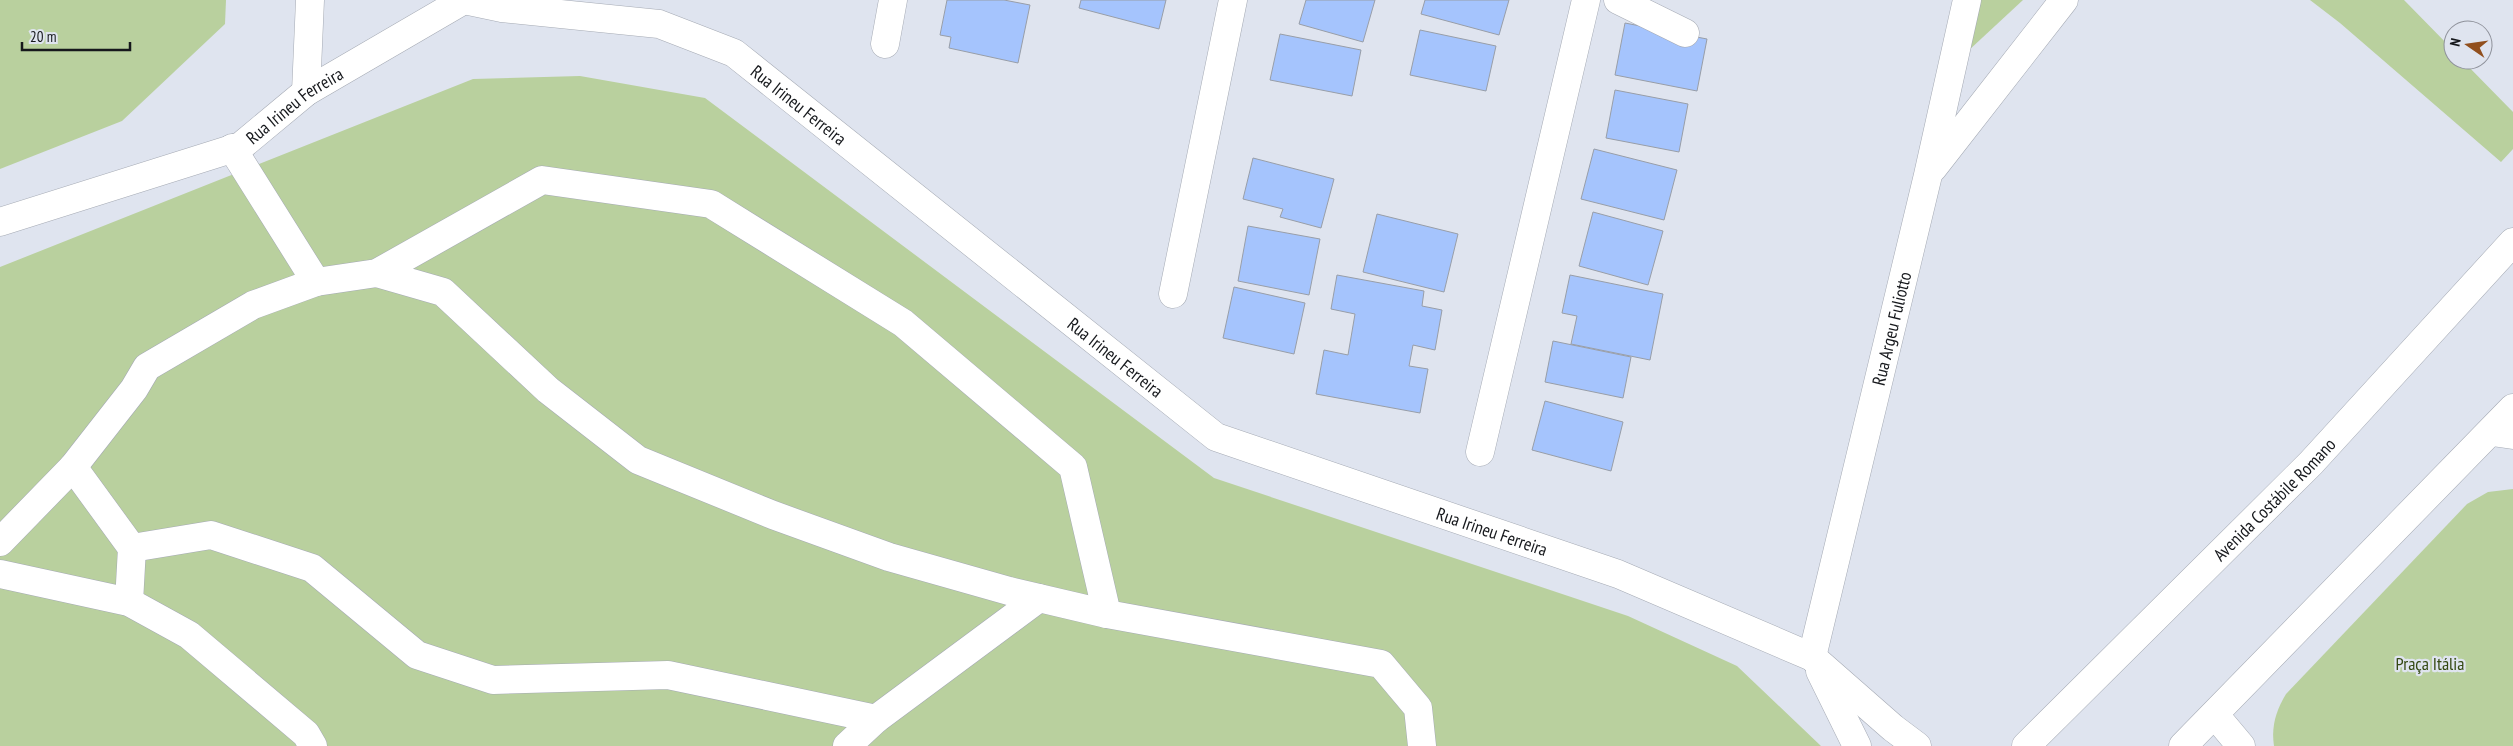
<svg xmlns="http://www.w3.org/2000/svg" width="2513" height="746" font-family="'PT Sans Narrow',sans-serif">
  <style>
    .green { fill: #b9d09e }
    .building { fill: #a5c4fd; stroke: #989ea8 }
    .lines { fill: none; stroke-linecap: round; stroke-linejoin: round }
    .minor-casing { stroke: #a5aab4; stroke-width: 29 }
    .major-casing { stroke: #a5aab4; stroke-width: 29 }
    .minor { stroke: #fff; stroke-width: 28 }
    .major { stroke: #fff; stroke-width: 28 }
    .labels { text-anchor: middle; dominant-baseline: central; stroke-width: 4.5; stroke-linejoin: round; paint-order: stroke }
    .street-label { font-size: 18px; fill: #16181c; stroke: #dfe4ef }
    .park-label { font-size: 18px; fill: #344912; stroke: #dfe4ef }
  </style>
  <rect width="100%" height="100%" fill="#dfe4ef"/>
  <g class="green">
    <polygon points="0,0 226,0 225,24 122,121 0,169"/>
    <polygon points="1963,0 2023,0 1968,51"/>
    <polygon points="2310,0 2404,0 2453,50 2453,60 2462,60 2513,112 2513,149 2501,162 2340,23"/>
    <polygon points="580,76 705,98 1214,478 1628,616 1737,666 1821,746 0,746 0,267 473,79"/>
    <path d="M2513,489v257h-239c-3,-20 2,-35 12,-52l181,-190 21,-12z"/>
  </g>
  <g class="building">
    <polygon points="947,0 1004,0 1030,5 1018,63 949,48 951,37 940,35"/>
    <polygon points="1081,0 1166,0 1159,29 1079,8"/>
    <polygon points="1306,0 1375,0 1363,42 1299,24"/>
    <polygon points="1425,0 1509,0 1499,35 1421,14"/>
    <polygon points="1625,23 1707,39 1697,91 1615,75"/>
    <polygon points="1420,30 1496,46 1486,91 1410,75"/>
    <polygon points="1280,34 1361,50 1352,96 1270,80"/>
    <polygon points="1615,90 1688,104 1679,152 1606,138"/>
    <polygon points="1594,149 1677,170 1664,220 1581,199"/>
    <polygon points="1253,158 1334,179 1321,228 1280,217 1283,209 1243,199"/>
    <polygon points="1593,212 1663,231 1648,285 1579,266"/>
    <polygon points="1377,214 1458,234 1444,292 1363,272"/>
    <polygon points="1248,226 1320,239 1309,295 1238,281"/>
    <polygon points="1337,275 1424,291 1422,306 1442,310 1435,350 1413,345 1409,366 1428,369 1420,413 1316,394 1324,350 1348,355 1355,314 1331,309"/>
    <polygon points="1570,275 1663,294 1650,360 1571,344 1577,316 1562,313"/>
    <polygon points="1234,287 1305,303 1294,354 1223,338"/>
    <polygon points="1553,341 1631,357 1623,398 1545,382"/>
    <polygon points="1545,401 1623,422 1611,471 1532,450"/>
  </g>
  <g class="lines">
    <g class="minor-casing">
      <g id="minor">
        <path id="s1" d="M464,0l38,8 157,16 75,29 482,384 402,137 194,83 81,71 24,18"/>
        <polyline points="1618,0 1685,33"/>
        <polyline points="885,44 893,0"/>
        <polyline points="306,92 310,0"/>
        <polyline points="1933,168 2064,0"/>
        <path id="s2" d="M0,222l241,-76 65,-54 158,-92"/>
        <polyline points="377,273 443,292 548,390 638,460 773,515 889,557 1009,591 1107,614"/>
        <polyline points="316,282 377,273 542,180 711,204 903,323 1073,467 1107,614 1381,664 1418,708 1422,746"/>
        <polyline points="1173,294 1233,0"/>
        <polyline points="2492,432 2513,435"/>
        <polyline points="1480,452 1586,0"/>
        <polyline points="73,467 132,548 129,602"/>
        <polyline points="0,542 73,467 134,389 147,367 253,305 316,282 232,148"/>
        <polyline points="132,548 211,535 312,568 417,655 493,680 668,675 876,719 1039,598"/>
        <polyline points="0,574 129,602 189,635 306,734 313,746"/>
        <path id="s3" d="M1812,657l116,-482 39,-175"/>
        <polyline points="1820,671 1857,746"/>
        <polyline points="2215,715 2241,746"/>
        <polyline points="847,746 876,719"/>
      </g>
    </g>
    <g class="major-casing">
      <g id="major">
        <path id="s4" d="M2026,746l285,-283 202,-221"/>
        <polyline points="2183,746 2513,408"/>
      </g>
    </g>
    <use href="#minor" class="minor"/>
    <use href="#major" class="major"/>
  </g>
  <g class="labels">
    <g class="street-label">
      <text stroke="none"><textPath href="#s1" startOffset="360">Rua Irineu Ferreira</textPath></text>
      <text stroke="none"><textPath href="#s2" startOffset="320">Rua Irineu Ferreira</textPath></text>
      <text stroke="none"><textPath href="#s3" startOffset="338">Rua Argeu Fuliotto</textPath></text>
      <text stroke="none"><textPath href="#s1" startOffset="765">Rua Irineu Ferreira</textPath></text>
      <text stroke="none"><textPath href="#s4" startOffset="350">Avenida Costábile Romano</textPath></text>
      <text stroke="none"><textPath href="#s1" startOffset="1185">Rua Irineu Ferreira</textPath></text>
    </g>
    <g class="park-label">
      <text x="2430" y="663">Praça Itália</text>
    </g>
  </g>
  <g transform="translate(2468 45) rotate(283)"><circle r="24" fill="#dfe4ef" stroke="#8f929b"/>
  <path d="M0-4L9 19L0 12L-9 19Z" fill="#914f1d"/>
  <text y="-8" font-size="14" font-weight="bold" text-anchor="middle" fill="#16181c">N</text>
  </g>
  <path d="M22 42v8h108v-8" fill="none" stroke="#16181c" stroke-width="2.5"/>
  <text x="30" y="42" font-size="15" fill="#16181c" stroke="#dfe4ef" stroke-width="4" paint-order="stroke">20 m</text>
</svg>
